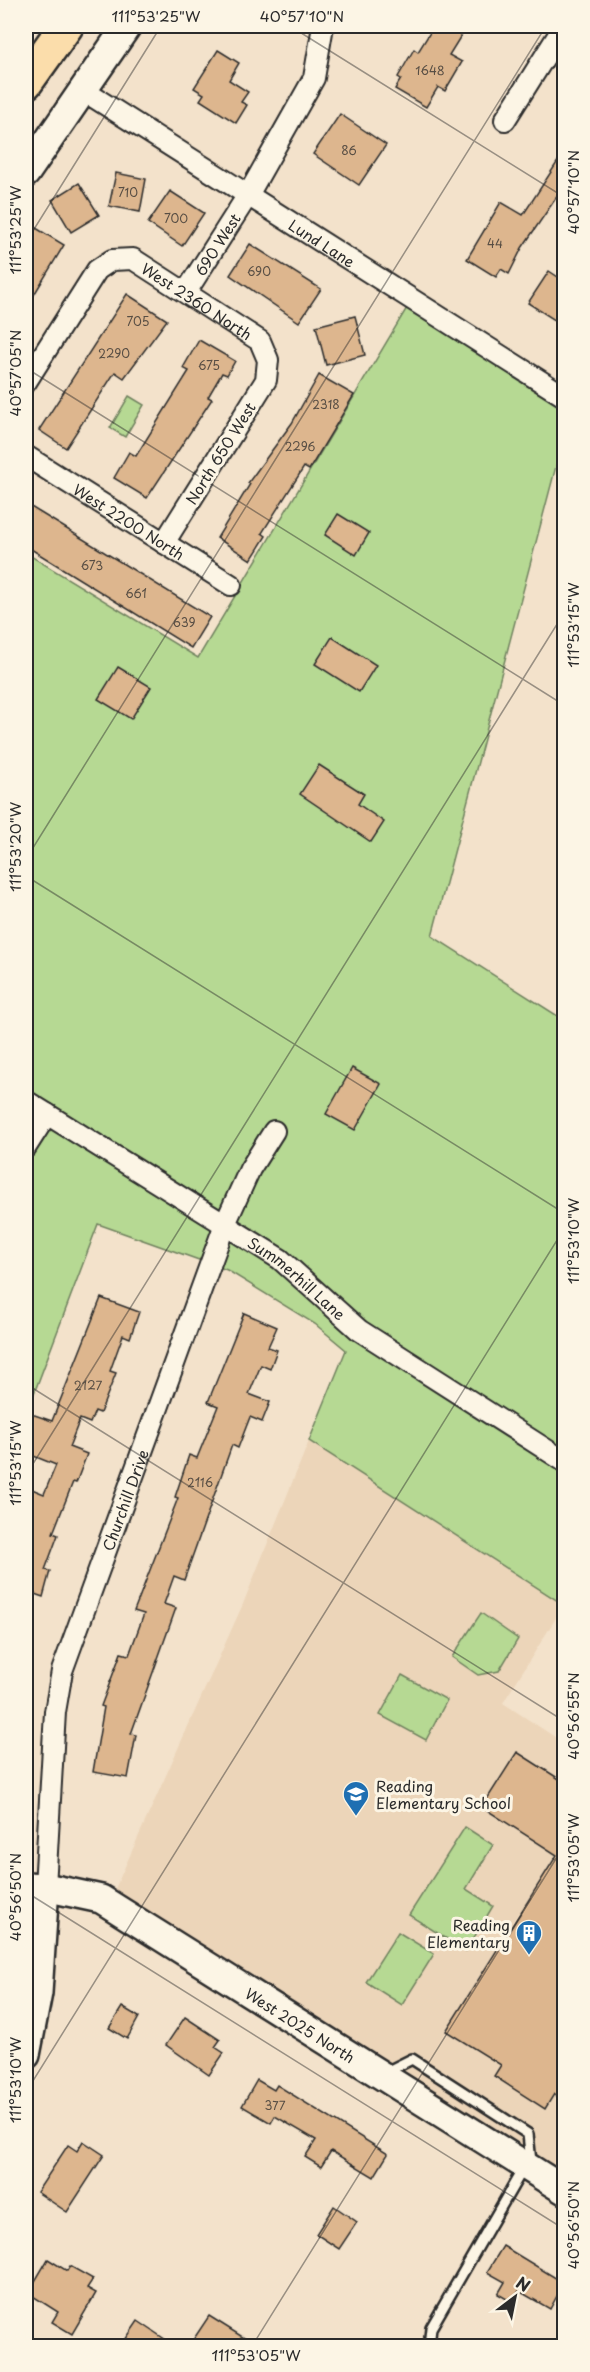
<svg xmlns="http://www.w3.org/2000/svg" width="590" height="2372" font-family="'Playpen Sans',sans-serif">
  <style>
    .built { fill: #ecd5b9 }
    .green { fill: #b6d993; stroke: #70825f; stroke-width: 1.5 }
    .building { fill: #ddb68e; stroke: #2b2b2b; stroke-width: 1.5 }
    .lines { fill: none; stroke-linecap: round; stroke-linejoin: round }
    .lane-casing { stroke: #2b2b2b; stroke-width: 14 }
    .street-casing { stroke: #2b2b2b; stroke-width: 24 }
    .secondary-casing { stroke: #2b2b2b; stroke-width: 32 }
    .highway-casing { stroke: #2b2b2b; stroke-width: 38 }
    .lane { stroke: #fcf5e5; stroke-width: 9 }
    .street { stroke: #fcf5e5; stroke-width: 20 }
    .secondary { stroke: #fcf5e5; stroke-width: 27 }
    .highway { stroke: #fbddab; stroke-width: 33 }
    .ticks { fill: none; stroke: #2b2b2b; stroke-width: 1.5; stroke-opacity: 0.45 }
    .labels { text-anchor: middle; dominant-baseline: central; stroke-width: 6; stroke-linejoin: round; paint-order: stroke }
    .number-label { font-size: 12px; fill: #584e44 }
    .street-label { font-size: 15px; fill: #2b2b2b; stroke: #fcf5e5 }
    .poi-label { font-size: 15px; fill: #2b2b2b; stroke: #fcf5e5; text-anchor: start }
    .neatline { fill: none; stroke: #2b2b2b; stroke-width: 2 }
    .ticks-label { font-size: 15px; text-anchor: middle; fill: #2b2b2b }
  </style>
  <rect width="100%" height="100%" fill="#f3e2cb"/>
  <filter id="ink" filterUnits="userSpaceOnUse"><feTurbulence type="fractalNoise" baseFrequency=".0167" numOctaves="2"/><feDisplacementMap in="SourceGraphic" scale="12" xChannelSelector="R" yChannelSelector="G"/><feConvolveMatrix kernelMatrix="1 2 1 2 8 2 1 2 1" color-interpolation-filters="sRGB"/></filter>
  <g filter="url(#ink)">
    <polygon class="built" points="309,1441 564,1605 503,1703 564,1743 564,2176 114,1891 243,1604"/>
    <g class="green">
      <polygon points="408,306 564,407 564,436 432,936 564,1020 564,1605 309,1441 346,1350 315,1324 227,1270 98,1224 33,1396 26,1391 26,553 198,658"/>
      <polygon points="129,396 144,405 125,437 110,428"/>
      <polygon points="481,1613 518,1639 499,1671 478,1675 452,1657"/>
      <polygon points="402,1675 447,1700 426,1740 380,1715"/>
      <polygon points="465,1827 493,1845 466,1889 493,1906 466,1951 409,1915"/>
      <polygon points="398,1932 434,1954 402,2005 366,1982"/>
    </g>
    <g class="building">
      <polygon points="434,26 467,26 449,55 462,62 445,91 438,87 426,107 395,89 401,79 398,77 414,49 418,52"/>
      <polygon points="218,50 239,63 229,80 248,92 241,102 247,105 236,123 200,100 204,94 194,88"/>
      <polygon points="340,114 386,145 359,185 313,154"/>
      <polygon points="564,152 564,199 558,195 522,248 509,274 501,269 496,277 467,259 501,202 523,215"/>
      <polygon points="116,173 146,179 140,212 109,206"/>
      <polygon points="79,183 99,215 71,232 52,200"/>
      <polygon points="170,191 204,213 182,246 148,223"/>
      <polygon points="31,225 64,245 26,308 26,234"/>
      <polygon points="250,244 321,289 299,322 230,275"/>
      <polygon points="549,271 564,281 564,326 528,303"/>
      <polygon points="127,294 167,320 124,378 115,372 66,448 39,430"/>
      <polygon points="355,316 365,355 326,365 316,326"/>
      <polygon points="199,340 235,361 227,375 222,373 208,397 212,399 147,498 114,478 129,452 136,456 189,371 183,368"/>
      <polygon points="319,375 354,395 309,470 304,467 262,533 266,536 251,560 217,538 250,484 248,483 292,423"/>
      <polygon points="26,504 210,617 191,648 26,546"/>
      <polygon points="338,514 369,533 356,555 325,535"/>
      <polygon points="332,637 376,665 359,692 315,664"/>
      <polygon points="118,667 151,687 131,719 98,699"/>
      <polygon points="319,765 364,794 358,804 384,822 371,842 300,794"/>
      <polygon points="352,1068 381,1084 355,1130 326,1114"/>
      <polygon points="101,1298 139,1312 130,1338 123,1335 110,1371 116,1373 100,1413 95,1411 90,1423 80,1419 69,1447 87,1454 76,1483 73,1482 53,1533 58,1535 45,1570 50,1571 43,1597 26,1591 26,1507 32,1489 44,1494 56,1465 26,1453 26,1412 52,1421"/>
      <polygon points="244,1313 277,1327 268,1347 277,1350 270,1369 261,1365 249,1394 270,1402 262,1422 250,1417 238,1448 232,1445 184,1580 174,1576 164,1604 176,1608 131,1734 136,1735 128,1778 93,1772 104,1707 101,1706 121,1653 129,1655 144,1614 134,1611 178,1498 175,1497 189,1455 197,1458 218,1406 208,1402"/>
      <polygon points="517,1752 564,1782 564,2102 554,2094 545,2109 494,2076 501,2065 446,2031 557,1855 482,1807"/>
      <polygon points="122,2007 139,2017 127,2039 109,2028"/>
      <polygon points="185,2017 220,2040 215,2047 224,2053 209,2075 166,2045"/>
      <polygon points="257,2080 274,2090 277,2085 388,2154 374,2177 331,2151 321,2167 305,2157 316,2140 275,2116 271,2123 242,2106"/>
      <polygon points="83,2141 104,2155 67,2212 37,2192 68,2145 77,2151"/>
      <polygon points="334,2206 357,2222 339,2249 316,2234"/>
      <polygon points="503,2246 564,2283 550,2309 519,2291 512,2302 498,2294 505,2282 487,2272"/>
      <polygon points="48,2259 67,2271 70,2266 93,2279 87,2288 96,2293 72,2334 52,2322 58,2312 28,2293"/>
      <polygon points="209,2316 257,2346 189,2346"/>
      <polygon points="138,2321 175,2346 121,2346"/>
    </g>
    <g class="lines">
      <g class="lane-casing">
        <g id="lane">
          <polyline points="386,2072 412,2059 528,2134 531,2162"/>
          <polyline points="429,2346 431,2328 524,2167"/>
        </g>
      </g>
      <g class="street-casing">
        <g id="street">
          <path id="s1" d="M81,89l483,307"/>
          <polyline points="505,120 564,26"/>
          <path id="s2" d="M186,292l62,-97 66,-117 9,-52"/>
          <path id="s3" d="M26,382l71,-112 15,-10 21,-1 127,82 8,19 -2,20 -102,163"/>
          <path id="s4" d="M26,456l205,129"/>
          <path id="s5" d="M26,1101l254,158 79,71 205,131"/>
          <polyline points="26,1147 47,1114"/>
          <path id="s6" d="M45,1887l10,-175 7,-41 163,-447 25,-55 24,-38"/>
        </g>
      </g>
      <g class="secondary-casing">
        <g id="secondary">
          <polyline points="26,173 127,26"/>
          <path id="s7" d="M26,1886l19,1 56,12 463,291"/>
          <polyline points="26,2055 38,1993 45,1887"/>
        </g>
      </g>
      <g class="highway-casing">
        <polyline id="highway" points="26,82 66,26"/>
      </g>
      <use href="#lane" class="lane"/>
      <use href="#street" class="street"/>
      <use href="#secondary" class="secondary"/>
      <use href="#highway" class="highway"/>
    </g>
  </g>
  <path class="ticks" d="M290,26l274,171M26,242l135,-216M26,368l538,337M26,859l520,-833M26,876l538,337M26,1384l538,337M26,1475l538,-862M26,1892l538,337M26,2092l538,-863M252,2346l312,-500"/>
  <defs>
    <g id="school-pin" transform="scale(1.35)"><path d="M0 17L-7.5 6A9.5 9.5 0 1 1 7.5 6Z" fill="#1f6fb2" stroke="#fcf5e5"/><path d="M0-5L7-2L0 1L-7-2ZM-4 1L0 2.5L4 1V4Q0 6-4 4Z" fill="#fff"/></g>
    <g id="building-pin" transform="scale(1.35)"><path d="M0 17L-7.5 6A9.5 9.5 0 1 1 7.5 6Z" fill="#1f6fb2" stroke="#fcf5e5"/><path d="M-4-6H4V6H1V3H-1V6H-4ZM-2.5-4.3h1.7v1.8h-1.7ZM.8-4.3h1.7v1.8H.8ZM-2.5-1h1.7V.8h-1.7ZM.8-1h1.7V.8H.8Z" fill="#fff"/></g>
  </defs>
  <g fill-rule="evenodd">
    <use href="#school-pin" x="356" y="1794"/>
    <use href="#building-pin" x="529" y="1933"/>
  </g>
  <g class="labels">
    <g class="number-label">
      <text x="430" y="70">1648</text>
      <text x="349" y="150">86</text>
      <text x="128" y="192">710</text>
      <text x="176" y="218">700</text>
      <text x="495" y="243">44</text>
      <text x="259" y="271">690</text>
      <text x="138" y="321">705</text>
      <text x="114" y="353">2290</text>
      <text x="209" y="365">675</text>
      <text x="326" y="404">2318</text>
      <text x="300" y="446">2296</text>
      <text x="92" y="565">673</text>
      <text x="136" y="593">661</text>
      <text x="184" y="622">639</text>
      <text x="88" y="1385">2127</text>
      <text x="200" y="1482">2116</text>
      <text x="275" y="2105">377</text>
    </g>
    <g class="street-label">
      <text stroke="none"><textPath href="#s2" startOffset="57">690 West</textPath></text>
      <text stroke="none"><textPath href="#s1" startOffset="286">Lund Lane</textPath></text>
      <text stroke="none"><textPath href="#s3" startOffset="248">West 2360 North</textPath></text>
      <text transform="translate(220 453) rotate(-58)">North 650 West</text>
      <text stroke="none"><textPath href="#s4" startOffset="122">West 2200 North</textPath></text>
      <text stroke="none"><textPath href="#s5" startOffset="324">Summerhill Lane</textPath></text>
      <text stroke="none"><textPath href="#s6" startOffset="399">Churchill Drive</textPath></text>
      <text stroke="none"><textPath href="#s7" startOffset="312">West 2025 North</textPath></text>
    </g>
    <g class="poi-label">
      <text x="376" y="1785">Reading<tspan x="376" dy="17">Elementary School</tspan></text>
      <text x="510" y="1924" text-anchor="end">Reading<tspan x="510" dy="17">Elementary</tspan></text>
    </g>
  </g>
  <rect width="590" height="2372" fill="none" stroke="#fcf5e5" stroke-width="66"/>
  <g transform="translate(515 2297) rotate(32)" stroke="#fcf5e5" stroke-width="4.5" paint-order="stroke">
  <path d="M0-4.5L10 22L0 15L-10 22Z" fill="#2b2b2b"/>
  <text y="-9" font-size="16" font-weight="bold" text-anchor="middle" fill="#2b2b2b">N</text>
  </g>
  <rect x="33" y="33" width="524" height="2306" class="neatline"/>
  <g class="ticks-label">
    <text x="156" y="22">111°53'25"W</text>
    <text x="302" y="22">40°57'10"N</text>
    <text transform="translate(574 192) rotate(-90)" y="5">40°57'10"N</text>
    <text transform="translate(16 230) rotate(-90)" y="5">111°53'25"W</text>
    <text transform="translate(16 373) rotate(-90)" y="5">40°57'05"N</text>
    <text transform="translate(574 625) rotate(-90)" y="5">111°53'15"W</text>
    <text transform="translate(16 847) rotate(-90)" y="5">111°53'20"W</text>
    <text transform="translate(574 1241) rotate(-90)" y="5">111°53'10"W</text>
    <text transform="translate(16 1463) rotate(-90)" y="5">111°53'15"W</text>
    <text transform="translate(574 1716) rotate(-90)" y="5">40°56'55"N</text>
    <text transform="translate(574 1858) rotate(-90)" y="5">111°53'05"W</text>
    <text transform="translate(16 1897) rotate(-90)" y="5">40°56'50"N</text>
    <text transform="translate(16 2080) rotate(-90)" y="5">111°53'10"W</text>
    <text transform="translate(574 2225) rotate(-90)" y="5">40°56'50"N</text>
    <text x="256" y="2361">111°53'05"W</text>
  </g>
</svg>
